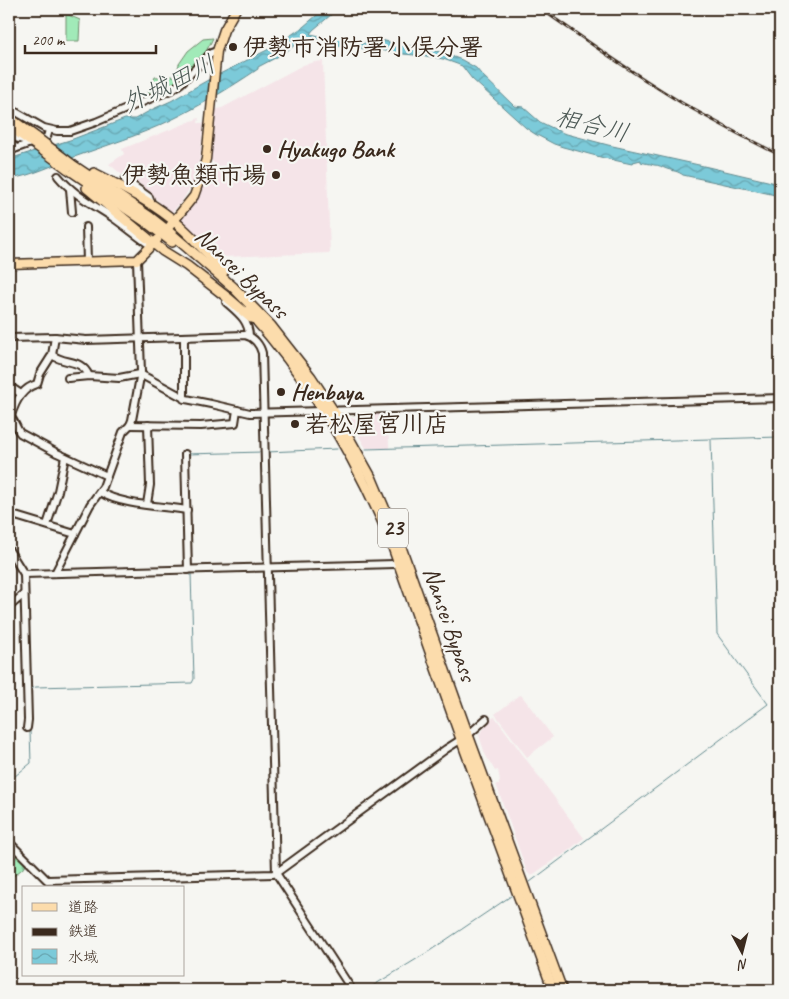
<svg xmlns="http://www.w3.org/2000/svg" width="789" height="999" font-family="Caveat,'Klee One',sans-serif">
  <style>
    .built { fill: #f5e4e8 }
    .green { fill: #a1eab8; stroke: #6e8a6b }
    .cemetery { fill: url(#cemetery-stones); stroke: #6e8a6b }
    .water { fill: url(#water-waves); stroke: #628a8e }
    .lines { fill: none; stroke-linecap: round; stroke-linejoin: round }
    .stream { stroke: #628a8e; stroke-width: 1 }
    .minor-casing { stroke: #3b2a1e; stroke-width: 10 }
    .major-casing { stroke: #3b2a1e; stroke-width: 11 }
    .highway-casing { stroke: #3b2a1e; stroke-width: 12 }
    .minor { stroke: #f6f6f2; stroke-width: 6 }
    .major { stroke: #fcdcac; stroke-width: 8 }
    .highway { stroke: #fcdcac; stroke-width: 9 }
    .rail-casing { stroke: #3b2a1e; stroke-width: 3 }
    .rail { stroke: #f6f6f2; stroke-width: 1; stroke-dasharray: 4; stroke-linecap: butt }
    .highway-bridge-casing { stroke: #3b2a1e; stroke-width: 12; stroke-linecap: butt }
    .highway-bridge { stroke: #fcdcac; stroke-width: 9 }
    .poi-dot { fill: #3b2a1e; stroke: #f6f6f2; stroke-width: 2 }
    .labels { text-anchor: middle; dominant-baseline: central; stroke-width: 4.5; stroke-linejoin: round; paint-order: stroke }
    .shield { fill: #f6f6f2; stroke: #73675e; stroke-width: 1 }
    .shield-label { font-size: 22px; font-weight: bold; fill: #3b2a1e }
    .poi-label { font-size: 24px; font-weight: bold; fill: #3b2a1e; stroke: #f6f6f2; text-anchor: start }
    .street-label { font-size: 24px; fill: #3b2a1e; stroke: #f6f6f2 }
    .water-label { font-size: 25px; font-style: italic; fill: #4e5a56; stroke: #f6f6f2 }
  </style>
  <defs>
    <pattern id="cemetery-stones" width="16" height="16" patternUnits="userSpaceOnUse" patternTransform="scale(1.25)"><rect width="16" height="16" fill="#a1eab8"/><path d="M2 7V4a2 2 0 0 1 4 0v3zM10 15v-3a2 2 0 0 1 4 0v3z" fill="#8cc99e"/></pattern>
    <pattern id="water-waves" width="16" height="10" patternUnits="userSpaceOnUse" patternTransform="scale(1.25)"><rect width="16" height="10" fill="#7ccad9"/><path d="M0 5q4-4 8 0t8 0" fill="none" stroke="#67a4af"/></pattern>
  </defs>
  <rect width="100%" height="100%" fill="#f6f6f2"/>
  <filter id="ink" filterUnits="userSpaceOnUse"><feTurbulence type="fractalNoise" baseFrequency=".02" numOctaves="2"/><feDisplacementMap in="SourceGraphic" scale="10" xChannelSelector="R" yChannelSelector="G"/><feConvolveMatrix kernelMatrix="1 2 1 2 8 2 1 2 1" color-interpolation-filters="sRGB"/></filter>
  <g filter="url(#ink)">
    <g class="built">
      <polygon points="323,61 330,253 222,257 219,255 182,221 182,218 200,190 206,176 209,173 214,172 215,164 211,160 211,153 214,110 222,108 303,65 315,62"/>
      <polygon points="199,118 198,123 204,123 200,157 194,181 182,201 173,211 170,212 157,203 159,201 145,192 146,189 129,175 126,178 109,164 124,154 122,149"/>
      <polygon points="388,412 389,448 366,448 348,418 358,418 364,413"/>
      <polygon points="520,695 522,696 553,737 527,757 495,714"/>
      <polygon points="495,717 584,838 559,858 558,857 531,876 527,872 496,784 499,784 499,782 500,781 498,770 495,771 485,754 479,735 486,726 489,719 490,719"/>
    </g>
    <g class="green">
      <polygon points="66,14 80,20 79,41 66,41"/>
      <path d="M213,38c-8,18 -22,35 -39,46 -7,4 -18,6 -26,9l7,-16 21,-1 3,-12 9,-13 15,-12z"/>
    </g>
    <polygon class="cemetery" points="9,846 28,864 9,880"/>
    <path class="water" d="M324,9h14l-25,21 -3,4 53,10 4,-3v-3l8,-1v2l65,13 22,8 14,8 5,6 33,32 9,1 17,15 23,11 45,12 100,22 72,17v12l-97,-21c-5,-4 -10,-4 -16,-6 -6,-2 -7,-4 -13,-4 -5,-2 -8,-1 -13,-3v-2l-8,2 -1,2 -28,-6 -41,-11 -9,-3 -19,-10 -9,-6 -54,-49 -10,-13 -5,-2 -14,-5 -17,-3 -23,-2 -30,-5 -1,3c-12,-6 -24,-5 -37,-6 -8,-1 -15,-7 -23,-9l-9,3 -26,17 -19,10v2c-28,19 -58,37 -89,52 -29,14 -61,24 -92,35 -22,8 -45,20 -68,23v-20l64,-20 52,-20h10l18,-10 18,-8 37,-21 65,-33 30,-20z"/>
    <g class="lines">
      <g class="stream">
        <polyline points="366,449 780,437"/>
        <polyline points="267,452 337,449"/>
        <polyline points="187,454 263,452"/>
        <polyline points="30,689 36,687 192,683 194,679 191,573"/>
        <polyline points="9,781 31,763 30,731"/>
        <polyline points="530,882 768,704 717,634 711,440"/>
        <polyline points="366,990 428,952 511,896"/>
      </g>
      <g class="minor-casing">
        <g id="minor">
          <polyline points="9,108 44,128 57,131 70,131 96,122 173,89 181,83 211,53 217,51"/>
          <polyline points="9,135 12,137 27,141"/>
          <polyline points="9,142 16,148"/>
          <polyline points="9,151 47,137 49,130"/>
          <path d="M58,176c15,18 34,28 54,41 13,9 25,19 38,28"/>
          <polyline points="125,180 149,197 152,205"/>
          <polyline points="70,189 72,212"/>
          <polyline points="86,227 87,262"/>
          <path d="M226,302c11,10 23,18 23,34"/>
          <polyline points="184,337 184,399"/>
          <path d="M9,338l46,-1 31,3 159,-5c9,2 15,10 17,18l14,520 76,117"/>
          <path d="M52,355c14,10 29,3 37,21"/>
          <polyline points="68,378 89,376 119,378 140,374 186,399 211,404 250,413 780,398"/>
          <polyline points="9,386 21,394"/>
          <path d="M9,415c5,4 7,13 11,18l37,20 50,23"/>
          <path d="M11,416c4,-14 11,-28 26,-32l3,-10 12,-19 3,-18"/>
          <polyline points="130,425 201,426 235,423 237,410"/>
          <polyline points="185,454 188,570"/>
          <path d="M100,492c20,13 62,14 87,18"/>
          <polyline points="147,504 150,485 148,425"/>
          <polyline points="9,514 75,534"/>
          <polyline points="47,525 58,491 65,457"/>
          <polyline points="9,550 24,574 28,720 27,728"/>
          <polyline points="55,573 90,505 103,487 123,432 130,425 132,420 141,372 137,260"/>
          <polyline points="24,574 395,564"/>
          <polyline points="9,607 24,594"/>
          <polyline points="9,842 47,880 273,874 276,873 446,749 468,735 486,719"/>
        </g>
      </g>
      <g class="major-casing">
        <g id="major">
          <polyline points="169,227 194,196 200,179 206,159 217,51 224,30 236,9"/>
          <polyline points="9,264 137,260 157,240"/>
        </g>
      </g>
      <g class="highway-casing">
        <g id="highway">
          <polyline points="9,118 37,138"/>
          <polyline points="9,126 33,143"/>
          <polyline points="74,166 150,217 168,231 233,287 271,326 285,344 311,377 336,415 372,479 402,550 468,735 562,990"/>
          <polyline points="67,168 146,222 172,242"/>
          <path d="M94,173c29,15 62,31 86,53 16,14 29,30 44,45"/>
          <polyline points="87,188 163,251 187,266 228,298 251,318"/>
          <path d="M248,311c61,67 107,145 142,228l71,200 92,251"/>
        </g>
      </g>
      <use href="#minor" class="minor"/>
      <use href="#major" class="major"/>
      <use href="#highway" class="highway"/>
      <g class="rail-casing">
        <path id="rail" d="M541,9c46,32 92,65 141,94 32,18 65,36 98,52"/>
      </g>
      <use href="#rail" class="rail"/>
      <g class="highway-bridge-casing">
        <g id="highway-bridge">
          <polyline points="37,138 74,166"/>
          <polyline points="33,143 67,168"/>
        </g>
      </g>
      <use href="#highway-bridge" class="highway-bridge"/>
    </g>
  </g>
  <g class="poi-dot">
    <circle cx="233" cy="47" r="5"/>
    <circle cx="267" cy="149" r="5"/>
    <circle cx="276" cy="175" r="5"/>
    <circle cx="281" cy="392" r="5"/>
    <circle cx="295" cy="424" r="5"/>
  </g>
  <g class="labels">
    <rect class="shield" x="378" y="508.5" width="30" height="39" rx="4"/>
    <g class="shield-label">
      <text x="393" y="528">23</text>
    </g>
    <g class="poi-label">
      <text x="243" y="47">伊勢市消防署小俣分署</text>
      <text x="277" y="149">Hyakugo Bank</text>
      <text x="266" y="175" text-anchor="end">伊勢魚類市場</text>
      <text x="291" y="392">Henbaya</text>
      <text x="305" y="424">若松屋宮川店</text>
    </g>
    <g class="street-label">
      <text transform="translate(242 273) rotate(44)">Nansei Bypass</text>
      <text transform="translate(450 624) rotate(71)">Nansei Bypass</text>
    </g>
    <g class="water-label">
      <text transform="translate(169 84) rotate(-26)">外城田川</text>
      <text transform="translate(592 125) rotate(14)">相合川</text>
    </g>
  </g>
  <rect width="789" height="999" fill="none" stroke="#f6f6f2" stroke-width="30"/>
  <rect x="15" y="15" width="759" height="969" fill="none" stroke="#3b2a1e" stroke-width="2" filter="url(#ink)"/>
  <rect x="22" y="886" width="162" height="90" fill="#f6f6f2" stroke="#aba49d"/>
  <rect x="32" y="903" width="25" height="8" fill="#fcdcac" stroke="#aba49d"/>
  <text x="68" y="912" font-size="15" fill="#3b2a1e">道路</text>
  <rect x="32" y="928" width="25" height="8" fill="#3b2a1e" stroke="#aba49d"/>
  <text x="68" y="936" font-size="15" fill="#3b2a1e">鉄道</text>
  <rect x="32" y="949" width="25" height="15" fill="url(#water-waves)" stroke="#aba49d"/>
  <text x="68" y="962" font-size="15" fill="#3b2a1e">水域</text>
  <g transform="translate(742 952) rotate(173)" stroke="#f6f6f2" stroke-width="4" paint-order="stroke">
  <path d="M0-4L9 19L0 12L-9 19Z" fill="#3b2a1e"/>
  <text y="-8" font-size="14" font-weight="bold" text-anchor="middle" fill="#3b2a1e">N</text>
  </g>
  <path d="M25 45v8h131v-8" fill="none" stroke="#3b2a1e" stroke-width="2.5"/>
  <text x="32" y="45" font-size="15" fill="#3b2a1e" stroke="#f6f6f2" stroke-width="4" paint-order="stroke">200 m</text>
</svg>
